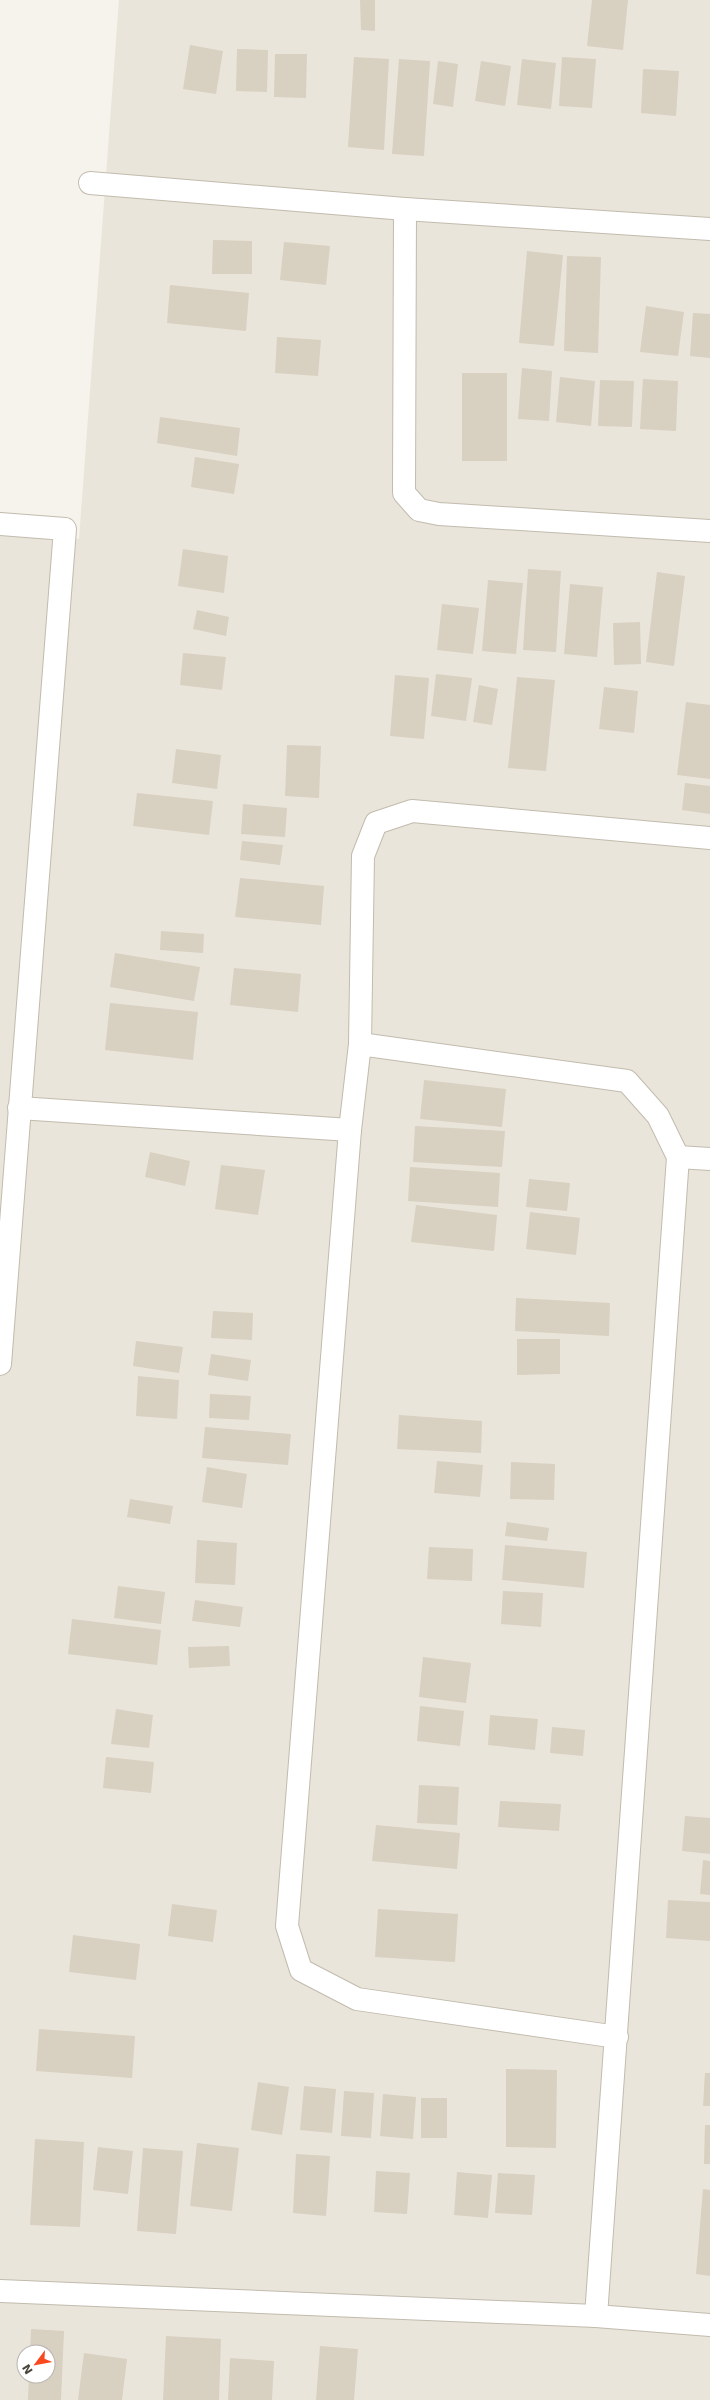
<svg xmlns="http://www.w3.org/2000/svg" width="710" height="2400" font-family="'DejaVu Sans',sans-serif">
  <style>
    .residential { fill: #eae5da; fill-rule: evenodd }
    .building { fill: #d8d0c1 }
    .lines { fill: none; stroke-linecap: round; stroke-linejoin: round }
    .minor-casing { stroke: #c2bbae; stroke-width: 24 }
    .minor { stroke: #fff; stroke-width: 22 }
  </style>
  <rect width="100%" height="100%" fill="#f6f3ec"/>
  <path class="residential" d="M119,0h591v2400h-710v-1868l79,7zM24,2352h24v24h-24z"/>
  <g class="building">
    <polygon points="360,0 375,0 375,31 361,30"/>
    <polygon points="592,0 628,0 623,50 587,46"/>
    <polygon points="190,45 223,51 216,94 183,89"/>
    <polygon points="237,49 268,50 267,92 236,91"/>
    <polygon points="275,54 307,54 306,98 274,97"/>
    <polygon points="354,57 389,59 384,150 348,147"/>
    <polygon points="562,57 596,59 592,108 559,106"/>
    <polygon points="399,59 430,61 424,156 392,154"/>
    <polygon points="522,59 556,63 551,109 517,105"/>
    <polygon points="438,61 458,64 453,107 433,104"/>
    <polygon points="481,61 511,66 505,106 475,101"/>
    <polygon points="643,69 679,71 676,116 641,113"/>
    <polygon points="213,240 252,241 252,274 212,274"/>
    <polygon points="284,242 330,246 326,285 280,280"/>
    <polygon points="527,251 563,255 554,346 519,343"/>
    <polygon points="567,256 601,257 598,353 564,351"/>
    <polygon points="170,285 249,293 246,331 167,323"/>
    <polygon points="646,306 684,312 678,356 640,352"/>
    <polygon points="693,313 710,314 710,358 690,356"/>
    <polygon points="277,337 321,340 318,376 275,373"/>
    <polygon points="522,368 552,371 549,421 518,419"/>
    <rect x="462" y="373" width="45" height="88"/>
    <polygon points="560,377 595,381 591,426 556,422"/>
    <polygon points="643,379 678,381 676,431 640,429"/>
    <polygon points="600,380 634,381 632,427 598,426"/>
    <polygon points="160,417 240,428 237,456 157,443"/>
    <polygon points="195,457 239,464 234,494 191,487"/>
    <polygon points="183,549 228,556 224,593 178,586"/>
    <polygon points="528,569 561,571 556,652 523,650"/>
    <polygon points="657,572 685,576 674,666 646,662"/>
    <polygon points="488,580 523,583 516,654 482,651"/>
    <polygon points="570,584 603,587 597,657 564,654"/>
    <polygon points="442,604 479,608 473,654 437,650"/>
    <polygon points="197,610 229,617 226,636 193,629"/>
    <polygon points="640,622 641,664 614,665 613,623"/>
    <polygon points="183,653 226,657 222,690 180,685"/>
    <polygon points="436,674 472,678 466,721 431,716"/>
    <polygon points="395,675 429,678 424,739 390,736"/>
    <polygon points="517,677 555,680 546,771 508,768"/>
    <polygon points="479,685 498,689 492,725 473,722"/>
    <polygon points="604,687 638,691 634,733 599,729"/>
    <polygon points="686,702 710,705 710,779 677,775"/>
    <polygon points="287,745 321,746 319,798 285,796"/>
    <polygon points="176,749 221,755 217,789 172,783"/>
    <polygon points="685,783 710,786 710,814 682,810"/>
    <polygon points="137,793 213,801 209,835 133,826"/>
    <polygon points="243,804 287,808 285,837 241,834"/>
    <polygon points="242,841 283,845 280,865 240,860"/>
    <polygon points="240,878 324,886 321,925 235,917"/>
    <polygon points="161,931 204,934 203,953 160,950"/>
    <polygon points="115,953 200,967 194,1001 110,987"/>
    <polygon points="234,968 301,974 298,1012 230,1005"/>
    <polygon points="110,1003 198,1012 193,1060 105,1050"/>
    <polygon points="424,1080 506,1089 502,1127 420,1119"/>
    <polygon points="415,1126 505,1131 502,1167 413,1162"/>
    <polygon points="150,1152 190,1161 185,1186 145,1177"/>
    <polygon points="221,1165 265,1170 258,1215 215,1209"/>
    <polygon points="410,1167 500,1173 498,1207 408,1201"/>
    <polygon points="529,1179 570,1183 567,1211 526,1207"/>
    <polygon points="416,1205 497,1215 494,1251 411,1242"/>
    <polygon points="530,1212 580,1218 576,1255 526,1249"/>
    <polygon points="516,1298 610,1303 609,1336 515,1331"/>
    <polygon points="213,1311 253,1313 252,1340 211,1338"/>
    <polygon points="517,1339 560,1339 560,1374 517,1375"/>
    <polygon points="136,1341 183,1347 179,1373 133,1366"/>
    <polygon points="211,1354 251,1360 248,1381 208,1375"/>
    <polygon points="138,1376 179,1380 177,1419 136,1416"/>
    <polygon points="210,1394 251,1396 249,1420 209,1418"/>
    <polygon points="399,1415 482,1421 481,1453 397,1449"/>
    <polygon points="205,1427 291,1434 288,1465 202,1458"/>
    <polygon points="437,1461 483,1465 480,1497 434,1493"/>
    <polygon points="511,1462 555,1464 554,1500 510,1499"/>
    <polygon points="207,1467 247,1474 242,1508 202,1502"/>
    <polygon points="130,1499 173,1506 170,1524 127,1517"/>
    <polygon points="507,1522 549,1528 547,1541 505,1536"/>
    <polygon points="197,1540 237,1543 235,1585 195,1583"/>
    <polygon points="505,1545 587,1552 584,1588 502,1580"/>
    <polygon points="429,1547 473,1549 472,1581 427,1579"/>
    <polygon points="118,1586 165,1592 161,1624 114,1618"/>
    <polygon points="503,1591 543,1593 541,1627 501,1624"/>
    <polygon points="195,1600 243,1607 240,1627 192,1621"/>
    <polygon points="72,1619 161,1630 157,1665 68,1654"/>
    <polygon points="229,1646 230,1666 189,1668 188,1647"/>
    <polygon points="423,1657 471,1663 466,1703 419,1697"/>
    <polygon points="420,1706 464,1711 460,1746 417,1741"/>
    <polygon points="116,1709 153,1715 149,1748 111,1744"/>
    <polygon points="490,1715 538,1719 535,1750 488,1745"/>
    <polygon points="552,1727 585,1730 583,1756 550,1753"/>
    <polygon points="106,1757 154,1762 151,1793 103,1788"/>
    <polygon points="419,1785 459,1787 457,1825 417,1823"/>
    <polygon points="500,1801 561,1804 559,1831 498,1827"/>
    <polygon points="685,1816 710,1818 710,1854 682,1851"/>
    <polygon points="376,1825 460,1833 457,1869 372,1861"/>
    <polygon points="703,1860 710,1861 710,1895 700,1894"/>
    <polygon points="668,1900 710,1902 710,1941 666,1938"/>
    <polygon points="172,1904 217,1910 213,1942 168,1936"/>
    <polygon points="378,1909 458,1914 455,1962 375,1957"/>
    <polygon points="73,1935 140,1944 136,1980 69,1972"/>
    <polygon points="39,2029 135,2036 132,2078 36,2071"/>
    <polygon points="506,2069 557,2070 556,2148 506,2147"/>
    <polygon points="705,2073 710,2073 710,2106 703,2106"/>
    <polygon points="258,2082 289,2087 282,2135 251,2130"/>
    <polygon points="304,2086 336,2089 332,2133 300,2130"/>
    <polygon points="344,2091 374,2093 371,2138 341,2136"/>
    <polygon points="383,2094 416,2097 413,2139 380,2136"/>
    <rect x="421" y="2098" width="26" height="40"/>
    <polygon points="705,2125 710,2125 710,2164 704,2164"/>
    <polygon points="35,2139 84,2142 80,2227 30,2225"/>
    <polygon points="197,2143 239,2148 232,2211 190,2206"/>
    <polygon points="98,2147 133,2151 128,2194 93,2190"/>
    <polygon points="143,2148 183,2151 176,2234 137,2231"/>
    <polygon points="296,2154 330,2156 326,2216 293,2213"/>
    <polygon points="376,2171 410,2173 407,2214 374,2212"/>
    <polygon points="457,2172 492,2175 488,2218 454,2215"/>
    <polygon points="498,2173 535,2175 532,2215 495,2213"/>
    <polygon points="703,2189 710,2190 710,2276 696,2274"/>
    <polygon points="31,2329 64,2331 61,2400 28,2400 29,2376 48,2376 48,2352 30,2352"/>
    <polygon points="166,2336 221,2339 219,2400 163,2400"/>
    <polygon points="320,2346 358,2349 354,2400 316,2400"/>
    <polygon points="84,2353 127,2359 122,2400 78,2400"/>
    <polygon points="230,2358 274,2361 272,2400 228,2400"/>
  </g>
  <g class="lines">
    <g class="minor-casing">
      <g id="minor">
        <polyline points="90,183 405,209 710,229"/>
        <polyline points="405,209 404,493 419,510 439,514 710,531"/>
        <polyline points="0,524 65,529 0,1364"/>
        <polyline points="360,1044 363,856 376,823 412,811 710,838"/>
        <polyline points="19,1108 350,1130"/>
        <polyline points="678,1157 710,1159"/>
        <polyline points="0,2291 596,2316 710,2325"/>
        <polyline points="596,2316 678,1157 658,1116 627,1081 360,1044 350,1130 287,1926 301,1970 357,1999 617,2037"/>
      </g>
    </g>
    <use href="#minor" class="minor"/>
  </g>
  <g transform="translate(36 2364) rotate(238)"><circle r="19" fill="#ffffff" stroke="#b7b4b0"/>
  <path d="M0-3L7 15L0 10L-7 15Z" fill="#f9481f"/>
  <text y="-6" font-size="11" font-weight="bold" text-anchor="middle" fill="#4a4439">N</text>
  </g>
</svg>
